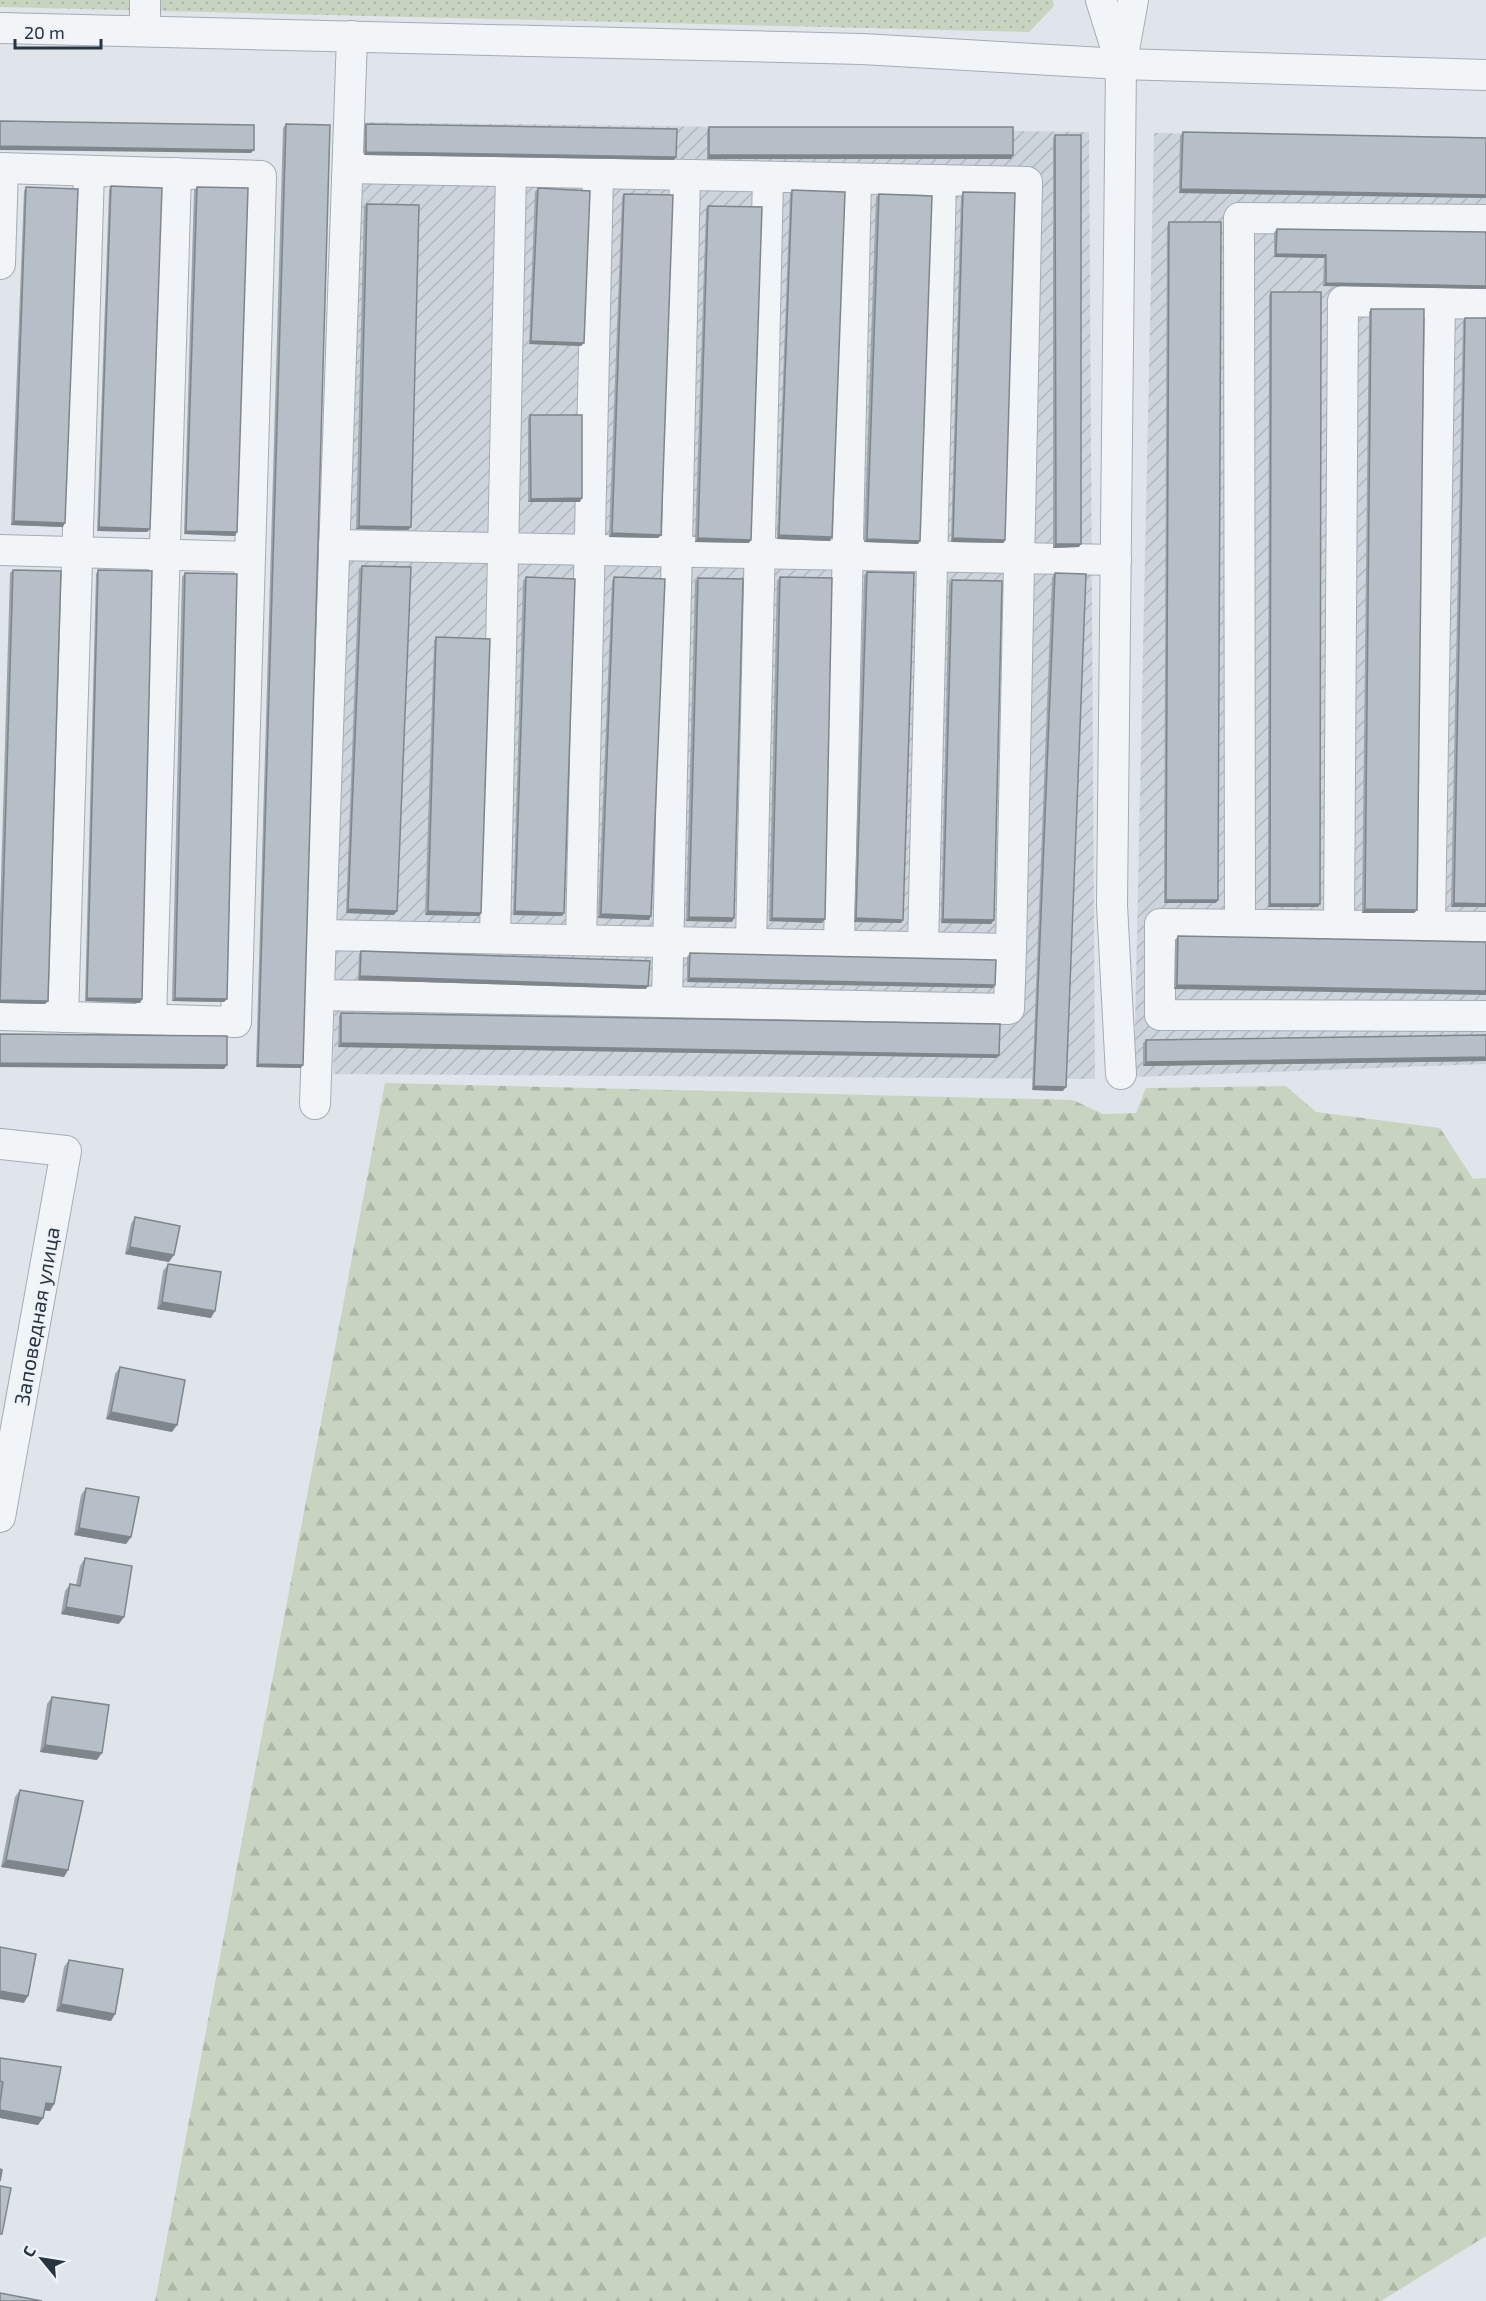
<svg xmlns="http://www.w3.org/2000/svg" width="1486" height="2301" font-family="'Exo 2',sans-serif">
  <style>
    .industrial { fill: url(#industrial-furrows) }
    .grass { fill: url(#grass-dots) }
    .forest { fill: url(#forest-firs) }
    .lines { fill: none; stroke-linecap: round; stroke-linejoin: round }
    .minor-casing { stroke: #a4acb4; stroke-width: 32 }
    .minor { stroke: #f2f5f8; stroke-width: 30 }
    .wall { fill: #9da4ab }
    .shaded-wall { fill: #7f868b }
    .building { fill: #b6bfc7; stroke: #7f868b; stroke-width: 1.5 }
    .labels { text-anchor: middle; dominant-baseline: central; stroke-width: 5; stroke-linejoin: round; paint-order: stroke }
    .street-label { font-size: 21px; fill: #273442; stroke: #eff3f7 }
  </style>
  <defs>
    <pattern id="industrial-furrows" width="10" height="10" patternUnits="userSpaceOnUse" patternTransform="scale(1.5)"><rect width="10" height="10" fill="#cdd4dc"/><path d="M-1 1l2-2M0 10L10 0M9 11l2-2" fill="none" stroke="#b0b7be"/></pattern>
    <pattern id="grass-dots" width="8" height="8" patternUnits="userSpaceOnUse" patternTransform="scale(1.5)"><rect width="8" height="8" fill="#c8d4c0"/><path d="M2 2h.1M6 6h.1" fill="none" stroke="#acb7a6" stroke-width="1.8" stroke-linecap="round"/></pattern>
    <pattern id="forest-firs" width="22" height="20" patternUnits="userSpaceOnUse" patternTransform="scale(1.5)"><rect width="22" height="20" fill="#c8d4c0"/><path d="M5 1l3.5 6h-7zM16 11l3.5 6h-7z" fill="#acb7a6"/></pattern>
  </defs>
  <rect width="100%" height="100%" fill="#dfe5ea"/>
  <g class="industrial">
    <polygon points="353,122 1089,132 1095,1079 333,1074"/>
    <polygon points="1154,133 1486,137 1486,1064 1134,1077"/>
  </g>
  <polygon class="grass" points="0,0 1053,0 1054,6 1029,32 0,7"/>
  <polygon class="forest" points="385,1083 1073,1100 1103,1114 1136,1113 1146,1088 1286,1086 1316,1112 1440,1128 1473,1179 1486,1178 1486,2236 1381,2301 155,2301"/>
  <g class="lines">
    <g class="minor-casing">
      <g id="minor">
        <polyline points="1101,0 1121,64 1112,905 1121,1074"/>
        <polyline points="0,28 862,49 1121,64 1486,75"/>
        <polyline points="145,31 145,0"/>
        <polyline points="1122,61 1133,0"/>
        <polyline points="0,168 261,176 250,557 0,550"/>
        <polyline points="0,264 3,168"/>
        <polyline points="334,545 1116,560"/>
        <polyline points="1240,925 1239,218 1486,220"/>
        <polyline points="1339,926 1343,301 1486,304"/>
        <polyline points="1430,926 1440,303"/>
        <polyline points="1486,927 1160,924 1160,1015 1486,1016"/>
        <polyline points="321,935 1011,949 1027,182 348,168"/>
        <polyline points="495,938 511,172"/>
        <polyline points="581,940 598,173"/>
        <polyline points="751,943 768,177"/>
        <polyline points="839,945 856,179"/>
        <polyline points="923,947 941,180"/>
        <polyline points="319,995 1009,1009 1011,949"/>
        <polyline points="667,1002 685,175"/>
        <polyline points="0,1015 236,1022 250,557"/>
        <polyline points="63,1017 89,171"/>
        <polyline points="151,1019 176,173"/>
        <polyline points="315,1104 352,36"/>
        <polyline points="0,1144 66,1151 0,1517"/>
      </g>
    </g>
    <use href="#minor" class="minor"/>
  </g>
  <g class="wall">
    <polygon points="286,124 301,1068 256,1067 283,128"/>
    <polygon points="366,124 674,160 364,155 364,128"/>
    <polygon points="709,127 1013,155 1011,159 707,159 707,130"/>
    <polygon points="1183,132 1486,138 1486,198 1179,193 1180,136"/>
    <polygon points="1055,135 1079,547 1053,548 1053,138"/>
    <polygon points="111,186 150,529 147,532 97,531 109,190"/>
    <polygon points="26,187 63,527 11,525 24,191"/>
    <polygon points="197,187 237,532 235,536 184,534 194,190"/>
    <polygon points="538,188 581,346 529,344 535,192"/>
    <polygon points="792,190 832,537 830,541 777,539 790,194"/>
    <polygon points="963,192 1003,543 951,542 961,196"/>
    <polygon points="624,194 661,535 658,538 609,537 622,197"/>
    <polygon points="879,194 918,544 864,542 876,197"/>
    <polygon points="367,204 411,527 408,530 356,529 364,207"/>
    <polygon points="708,206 749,543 695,542 706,209"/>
    <polygon points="1169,222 1216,903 1164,903 1167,226"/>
    <polygon points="1277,229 1486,232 1323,286 1324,258 1274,257 1274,232"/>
    <polygon points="1271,292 1318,907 1268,907 1269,295"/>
    <polygon points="1371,309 1417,910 1414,913 1362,913 1369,312"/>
    <polygon points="1465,318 1486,907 1451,907 1463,321"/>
    <polygon points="530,415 580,502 528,502 528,419"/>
    <polygon points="362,566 394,915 346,913 359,569"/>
    <polygon points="13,570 48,1001 45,1004 0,1003 0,914 10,573"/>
    <polygon points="98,570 142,999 140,1003 85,1001 96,574"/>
    <polygon points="867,572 903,920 901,923 854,922 864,576"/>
    <polygon points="185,573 227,999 224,1002 172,1001 182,577"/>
    <polygon points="1055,573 1063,1091 1032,1090 1052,577"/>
    <polygon points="526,577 562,916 513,915 523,581"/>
    <polygon points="614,577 649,920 598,918 612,581"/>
    <polygon points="780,577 822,923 769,921 777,581"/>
    <polygon points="698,578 734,918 732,922 686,921 695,582"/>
    <polygon points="952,580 994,920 991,924 941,923 949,583"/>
    <polygon points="436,637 481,913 479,916 425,915 434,641"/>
    <polygon points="1178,936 1486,942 1174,989 1175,940"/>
    <polygon points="361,951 646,989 358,980 359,954"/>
    <polygon points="690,953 993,988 687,982 687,957"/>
    <polygon points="341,1013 999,1055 996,1058 338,1047 339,1016"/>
    <polygon points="1486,1035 1486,1061 1143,1066 1143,1043 1146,1040"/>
    <polygon points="135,1217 169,1262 125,1254 131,1224"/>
    <polygon points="168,1264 211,1318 157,1309 163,1271"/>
    <polygon points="120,1367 172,1432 106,1419 115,1374"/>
    <polygon points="86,1488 131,1537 126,1544 74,1535 81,1495"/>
    <polygon points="85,1558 119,1624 61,1614 65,1591 70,1584 76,1585 80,1566"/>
    <polygon points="52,1697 97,1760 40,1752 47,1704"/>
    <polygon points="20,1790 68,1870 64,1877 1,1867 15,1797"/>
    <polygon points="69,1960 115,2014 111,2021 56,2011 64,1967"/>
    <polygon points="0,2058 54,2104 50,2111 45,2110 43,2118 38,2125 0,2118"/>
  </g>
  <g class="shaded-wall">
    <polygon points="0,146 254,150 251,153 0,150"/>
    <polygon points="366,152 676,157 674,160 364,155"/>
    <polygon points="709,155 1013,155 1011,159 707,159"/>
    <polygon points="1181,189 1486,195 1486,198 1179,193"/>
    <polygon points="1276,254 1326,255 1324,258 1274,257"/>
    <polygon points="1326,283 1486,286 1486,289 1323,286"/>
    <polygon points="531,341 584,343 581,346 529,344"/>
    <polygon points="582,498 580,502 528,502 531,499"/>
    <polygon points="14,521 65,523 63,527 11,525"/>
    <polygon points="359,526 411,527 408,530 356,529"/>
    <polygon points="99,527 150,529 147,532 97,531"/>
    <polygon points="186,531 237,532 235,536 184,534"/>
    <polygon points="612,533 661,535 658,538 609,537"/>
    <polygon points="779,535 832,537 830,541 777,539"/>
    <polygon points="698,538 751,540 749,543 695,542"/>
    <polygon points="953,538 1005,540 1003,543 951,542"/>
    <polygon points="867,539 920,541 918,544 864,542"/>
    <polygon points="1056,544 1081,544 1079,547 1053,548"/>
    <polygon points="1166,900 1218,900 1216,903 1164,903"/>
    <polygon points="1454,903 1486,904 1486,907 1451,907"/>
    <polygon points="1270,904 1320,904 1318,907 1268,907"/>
    <polygon points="348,909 397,911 394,915 346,913"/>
    <polygon points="1365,909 1417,910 1414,913 1362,913"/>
    <polygon points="428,911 481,913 479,916 425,915"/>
    <polygon points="515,911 564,913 562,916 513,915"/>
    <polygon points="601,914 651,916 649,920 598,918"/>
    <polygon points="689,917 734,918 732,922 686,921"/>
    <polygon points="772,918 825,919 822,923 769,921"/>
    <polygon points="856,918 903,920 901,923 854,922"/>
    <polygon points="943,919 994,920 991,924 941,923"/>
    <polygon points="360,976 648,986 646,989 358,980"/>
    <polygon points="689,978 995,985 993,988 687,982"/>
    <polygon points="1177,985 1486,991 1486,995 1174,989"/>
    <polygon points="87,998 142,999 140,1003 85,1001"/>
    <polygon points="175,998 227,999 224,1002 172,1001"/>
    <polygon points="0,1000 48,1001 45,1004 0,1003"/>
    <polygon points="341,1043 999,1055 996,1058 338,1047"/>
    <polygon points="1486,1057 1486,1061 1143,1066 1146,1062"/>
    <polygon points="0,1063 227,1065 224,1069 0,1067"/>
    <polygon points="258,1064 303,1065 301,1068 256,1067"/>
    <polygon points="1034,1086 1066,1087 1063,1091 1032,1090"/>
    <polygon points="130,1247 174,1255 169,1262 125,1254"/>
    <polygon points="162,1302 215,1311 211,1318 157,1309"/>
    <polygon points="111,1412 177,1425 172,1432 106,1419"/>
    <polygon points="79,1528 131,1537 126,1544 74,1535"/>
    <polygon points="66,1607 124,1617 119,1624 61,1614"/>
    <polygon points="45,1745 102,1753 97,1760 40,1752"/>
    <polygon points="6,1860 68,1870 64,1877 1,1867"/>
    <polygon points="0,1991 28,1996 24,2003 0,1999"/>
    <polygon points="61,2004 115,2014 111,2021 56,2011"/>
    <polygon points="46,2103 54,2104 50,2111 41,2110"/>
    <polygon points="0,2110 43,2118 38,2125 0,2118"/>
  </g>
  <g class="building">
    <polygon points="0,121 254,125 254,150 0,146"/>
    <polygon points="286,124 330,125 303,1065 258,1064"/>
    <polygon points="366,124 677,129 676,157 366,152"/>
    <rect x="709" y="127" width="304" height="28"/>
    <polygon points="1183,132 1486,138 1486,195 1181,189"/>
    <polygon points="1055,135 1081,135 1081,544 1056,544"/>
    <polygon points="111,186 162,188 150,529 99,527"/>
    <polygon points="26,187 78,189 65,523 14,521"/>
    <polygon points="197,187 248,188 237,532 186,531"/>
    <polygon points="538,188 590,191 584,343 531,341"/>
    <polygon points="792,190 845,192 832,537 779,535"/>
    <polygon points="963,192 1015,193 1005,540 953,538"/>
    <polygon points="624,194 673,195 661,535 612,533"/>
    <polygon points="879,194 932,196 920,541 867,539"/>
    <polygon points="367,204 419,205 411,527 359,526"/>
    <polygon points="708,206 762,207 751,540 698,538"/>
    <polygon points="1169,222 1221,222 1218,900 1166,900"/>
    <polygon points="1277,229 1486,232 1486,286 1326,283 1326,255 1276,254"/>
    <polygon points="1271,292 1321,292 1320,904 1270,904"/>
    <polygon points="1371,309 1424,309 1417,910 1365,909"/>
    <polygon points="1465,318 1486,318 1486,904 1454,903"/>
    <polygon points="530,415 582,415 582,498 531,499"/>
    <polygon points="362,566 411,567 397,911 348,909"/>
    <polygon points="13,570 61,571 48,1001 0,1000"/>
    <polygon points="98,570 152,571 142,999 87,998"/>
    <polygon points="867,572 914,573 903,920 856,918"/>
    <polygon points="185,573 237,574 227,999 175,998"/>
    <polygon points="1055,573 1086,574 1066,1087 1034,1086"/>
    <polygon points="526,577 575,579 564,913 515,911"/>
    <polygon points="614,577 665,579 651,916 601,914"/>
    <polygon points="780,577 832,578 825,919 772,918"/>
    <polygon points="698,578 743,579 734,918 689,917"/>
    <polygon points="952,580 1002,581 994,920 943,919"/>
    <polygon points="436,637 490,639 481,913 428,911"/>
    <polygon points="1178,936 1486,942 1486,991 1177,985"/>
    <polygon points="361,951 650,961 648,986 360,976"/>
    <polygon points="690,953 996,960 995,985 689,978"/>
    <polygon points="341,1013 1000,1024 999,1055 341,1043"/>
    <polygon points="0,1034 227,1036 227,1065 0,1063"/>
    <polygon points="1486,1035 1486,1057 1146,1062 1146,1040"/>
    <polygon points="135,1217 180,1226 174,1255 130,1247"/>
    <polygon points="168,1264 221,1272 215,1311 162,1302"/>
    <polygon points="120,1367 185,1380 177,1425 111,1412"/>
    <polygon points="86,1488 139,1497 131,1537 79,1528"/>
    <polygon points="85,1558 132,1566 124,1617 66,1607 70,1584 80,1586"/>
    <polygon points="52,1697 109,1705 102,1753 45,1745"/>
    <polygon points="20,1790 83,1801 68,1870 6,1860"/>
    <polygon points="0,1947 36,1954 28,1996 0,1991"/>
    <polygon points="69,1960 123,1969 115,2014 61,2004"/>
    <polygon points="0,2058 61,2067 54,2104 46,2103 43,2118 0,2110 0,2103 3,2082 0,2081"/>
    <polygon points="0,2169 2,2170 0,2181"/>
    <polygon points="0,2186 11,2188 2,2234 0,2234"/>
    <polygon points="0,2293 42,2301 0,2301"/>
  </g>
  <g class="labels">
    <g class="street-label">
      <text transform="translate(36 1316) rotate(-80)">Заповедная улица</text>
    </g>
  </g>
  <g transform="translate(42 2259) rotate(300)" stroke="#eff3f7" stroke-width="4.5" paint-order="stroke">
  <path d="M0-4.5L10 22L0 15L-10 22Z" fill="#273442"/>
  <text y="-9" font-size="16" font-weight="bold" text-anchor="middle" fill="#273442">С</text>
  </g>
  <path d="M15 39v9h86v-9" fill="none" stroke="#273442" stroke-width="3"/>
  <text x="24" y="39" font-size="18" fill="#273442" stroke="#eff3f7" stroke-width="4.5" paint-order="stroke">20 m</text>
</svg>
